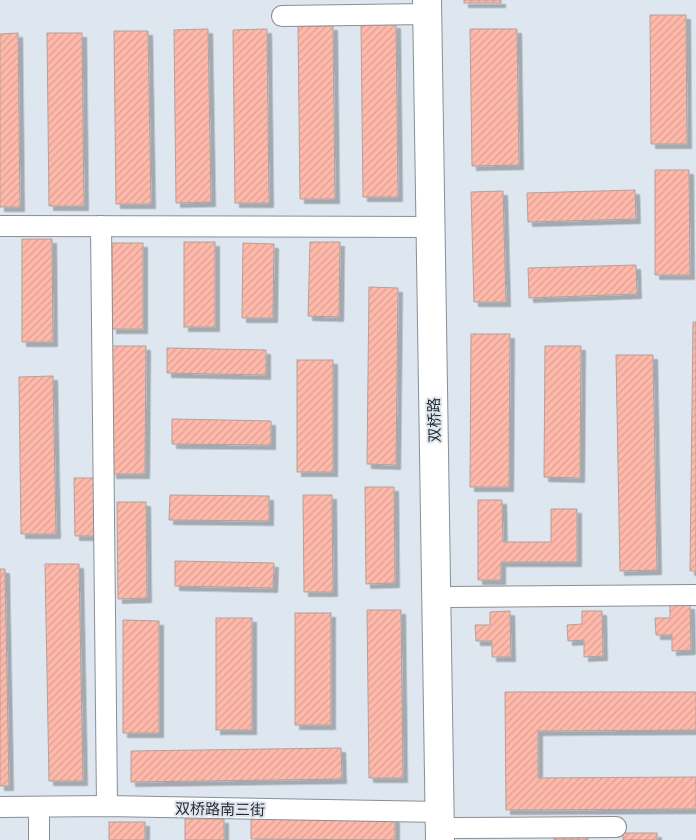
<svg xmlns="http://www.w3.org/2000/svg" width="696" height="840" font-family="Literata,'Noto Sans SC',serif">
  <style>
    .building { fill: url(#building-hatch); stroke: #afa29f; filter: url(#shadow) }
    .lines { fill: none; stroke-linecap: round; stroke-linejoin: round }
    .street-casing { stroke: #888f98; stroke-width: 22 }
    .secondary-casing { stroke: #888f98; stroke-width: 30 }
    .street { stroke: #fff; stroke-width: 20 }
    .secondary { stroke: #fff; stroke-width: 28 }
    .labels { text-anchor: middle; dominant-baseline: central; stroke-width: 4; stroke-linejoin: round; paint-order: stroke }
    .street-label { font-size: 15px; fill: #282b2e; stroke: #dee6ef }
  </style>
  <defs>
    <pattern id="building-hatch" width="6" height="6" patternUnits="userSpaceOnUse" patternTransform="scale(1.25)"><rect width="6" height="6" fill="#ffb9aa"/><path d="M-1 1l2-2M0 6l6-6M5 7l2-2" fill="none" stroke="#db9f93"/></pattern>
    <filter id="shadow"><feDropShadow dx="4.5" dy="4.5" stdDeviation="0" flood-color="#0004"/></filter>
  </defs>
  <rect width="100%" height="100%" fill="#dee6ef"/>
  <g class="building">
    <rect x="464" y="0" width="37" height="3"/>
    <polygon points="650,15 686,15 687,144 651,144"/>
    <polygon points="361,24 396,24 398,197 363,197"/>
    <polygon points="298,26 333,26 335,199 300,199"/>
    <polygon points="208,29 211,202 176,203 174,30"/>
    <polygon points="267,29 269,203 235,203 233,30"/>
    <polygon points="470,29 517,29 519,165 472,166"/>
    <polygon points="114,31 148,31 151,204 116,204"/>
    <polygon points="18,33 20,207 0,207 0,34"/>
    <polygon points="47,33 82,33 84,206 49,206"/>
    <polygon points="655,170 689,170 690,275 655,275"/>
    <polygon points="635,190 636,219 528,222 527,193"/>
    <polygon points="503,191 506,302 474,302 471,192"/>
    <polygon points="22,239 52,239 53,342 22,342"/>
    <rect x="184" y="242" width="31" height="85"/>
    <polygon points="310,242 340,242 339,317 308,316"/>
    <rect x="112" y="243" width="31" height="86"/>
    <polygon points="243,243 274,244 273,318 242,318"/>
    <polygon points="636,265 637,294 529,298 528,268"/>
    <polygon points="369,287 398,288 396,465 367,464"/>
    <polygon points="693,322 696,322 696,571 690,571"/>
    <polygon points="471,334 510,334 509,487 470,487"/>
    <polygon points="112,346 146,346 145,474 112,474"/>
    <polygon points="545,346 581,346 580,478 544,477"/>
    <polygon points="167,348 266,350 266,375 167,373"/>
    <polygon points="616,355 653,355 657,570 620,571"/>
    <rect x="297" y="360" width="36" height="112"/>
    <polygon points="53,376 56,534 21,534 19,377"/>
    <polygon points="172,419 271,421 271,445 172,444"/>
    <polygon points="74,478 94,478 94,536 75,536"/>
    <polygon points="365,487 394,487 395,583 366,584"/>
    <polygon points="170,495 269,496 269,521 169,520"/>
    <polygon points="303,495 332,495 333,592 304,592"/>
    <polygon points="478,500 502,500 503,542 551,542 551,509 577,509 577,562 501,562 501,580 478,580"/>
    <polygon points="117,502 146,502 147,598 118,599"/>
    <polygon points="175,561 274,563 273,588 175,586"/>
    <polygon points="45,564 79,564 83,781 49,781"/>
    <polygon points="0,569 5,569 9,786 0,786"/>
    <polygon points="670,605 690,605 691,650 672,651 672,635 656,635 655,618 670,618"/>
    <polygon points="367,610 401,610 403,778 369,778"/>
    <polygon points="510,611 511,657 492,657 492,641 476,641 475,625 490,625 490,612"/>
    <polygon points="582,611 602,611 603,656 584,657 584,640 568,641 567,625 582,624"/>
    <rect x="295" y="613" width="36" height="112"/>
    <rect x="216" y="618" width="36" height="112"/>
    <polygon points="123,620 159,621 159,733 123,733"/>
    <polygon points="505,692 696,692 696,730 538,731 538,778 696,777 696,809 506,810"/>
    <polygon points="341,748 342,779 131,782 131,751"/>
    <polygon points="251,818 395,818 395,840 251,839"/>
    <rect x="185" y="819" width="39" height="21"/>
    <rect x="109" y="822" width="36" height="18"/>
    <rect x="623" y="833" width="34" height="7"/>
    <rect x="554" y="837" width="34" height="3"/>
  </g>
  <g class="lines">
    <g class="street-casing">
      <g id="street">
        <polyline points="282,16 427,14"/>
        <polyline points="0,226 430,227"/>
        <polyline points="101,226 107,806"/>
        <polyline points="451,597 696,595"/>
        <polyline points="0,807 107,806 440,812"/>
        <polyline points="39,807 39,840"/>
        <polyline points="452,828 616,827"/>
      </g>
    </g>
    <g class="secondary-casing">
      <polyline id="secondary" points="427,0 440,840"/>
    </g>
    <use href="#street" class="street"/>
    <use href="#secondary" class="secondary"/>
  </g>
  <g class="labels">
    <g class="street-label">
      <text transform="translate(433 420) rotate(-91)">双桥路</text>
      <text transform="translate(220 808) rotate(1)">双桥路南三街</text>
    </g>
  </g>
</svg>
